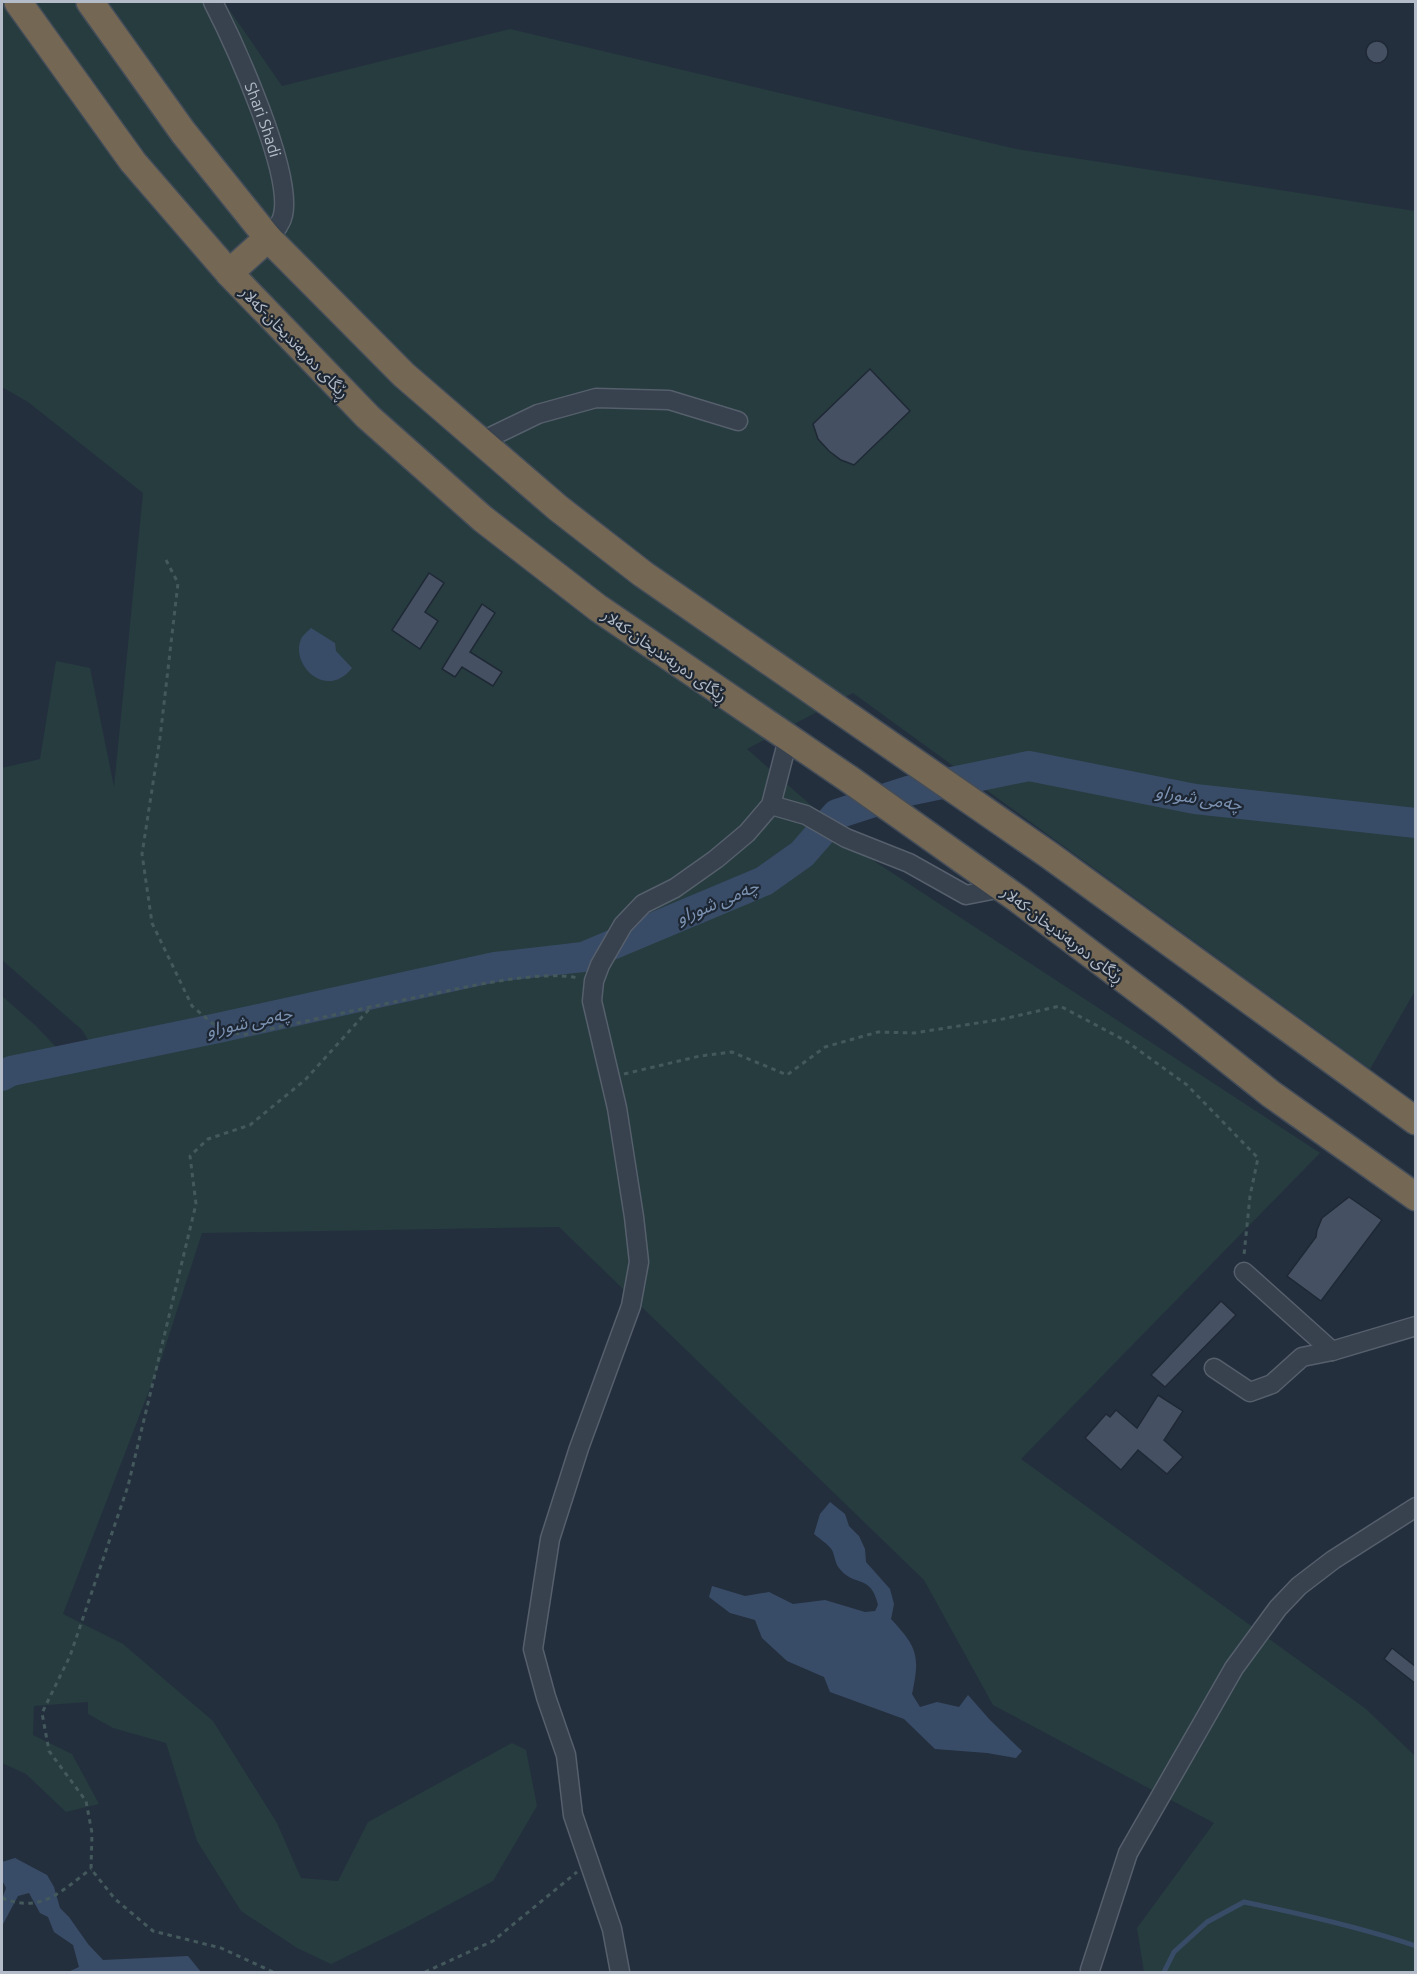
<svg xmlns="http://www.w3.org/2000/svg" width="1417" height="1974" font-family="Ubuntu,'Noto Sans Arabic',sans-serif">
  <style>
    .green { fill: #263c3f }
    .water { fill: #394c67 }
    .lines { fill: none; stroke-linecap: round; stroke-linejoin: round }
    .stream { stroke: #394c67; stroke-width: 5 }
    .river { stroke: #394c67; stroke-width: 30 }
    .building { fill: #455162; stroke: #1f2835; stroke-width: 1.5 }
    .minor-casing { stroke: #565f6c; stroke-width: 21 }
    .highway-casing { stroke: #434c59; stroke-width: 30 }
    .path { stroke: #44595c; stroke-width: 3; stroke-dasharray: 4.5 4.5; stroke-linecap: butt }
    .minor { stroke: #38414e; stroke-width: 18 }
    .highway { stroke: #746855; stroke-width: 27 }
    .labels { text-anchor: middle; dominant-baseline: central; stroke-width: 4.5; stroke-linejoin: round; paint-order: stroke }
    .street-label { font-size: 16px; fill: #b4bcc9; stroke: #1d2633 }
    .water-label { font-size: 18px; font-style: italic; fill: #7c92b1; stroke: #1d2633 }
  </style>
  <rect width="100%" height="100%" fill="#242f3e"/>
  <polygon class="green" points="2,2 224,2 282,86 510,29 1016,149 1415,211 1415,991 1370,1069 853,693 747,749 877,863 1320,1153 1021,1459 1366,1709 1415,1756 1415,1972 1144,1972 1137,1928 1214,1823 993,1705 924,1580 559,1227 202,1233 162,1357 63,1614 123,1644 213,1721 277,1823 301,1878 338,1881 368,1822 512,1743 526,1750 537,1806 493,1881 405,1928 331,1964 297,1948 241,1911 197,1841 166,1743 113,1728 88,1714 88,1702 34,1706 33,1735 72,1754 99,1804 66,1812 26,1774 2,1763 2,996 35,1025 79,1071 91,1068 93,1048 82,1030 2,960 2,768 40,759 56,661 90,668 114,787 143,493 28,402 2,387"/>
  <g class="water">
    <path d="M311,628l24,15 1,8 16,17c-26,33 -62,-4 -51,-29 2,-4 7,-8 10,-11z"/>
    <path d="M830,1502l15,12 4,12 10,10 6,13 1,13 24,27 4,15 -3,15c27,29 29,37 21,75l8,13 17,-5 22,5 9,-12 22,25 32,31 -6,7 -29,-5 -52,-4 -31,-30 -74,-27 -6,-15 -37,-16 -25,-23 -7,-18 -25,-7 -21,-16 3,-11 33,10 24,-4 24,12 32,-4 40,12 10,-1 3,-6c-7,-32 -24,-17 -39,-37 -4,-5 -4,-12 -7,-18 -4,-6 -12,-11 -18,-16l6,-20z"/>
    <polygon points="15,1858 47,1875 54,1887 60,1908 69,1917 88,1944 103,1960 188,1956 201,1972 68,1972 79,1967 73,1945 54,1932 48,1917 40,1913 29,1893 18,1896 3,1924 2,1947 2,1899 6,1888 2,1880 2,1862"/>
  </g>
  <g class="lines">
    <path class="stream" d="M1164,1972l10,-20 33,-30 37,-20c58,12 116,25 172,44"/>
    <polyline class="river" points="2,1076 11,1071 218,1028 495,967 583,957 764,881 802,854 837,814 908,791 1029,766 1195,799 1416,823"/>
  </g>
  <g class="building">
    <circle cx="1377" cy="52" r="11"/>
    <polygon points="870,369 910,411 854,465 841,460 829,451 818,439 813,424"/>
    <polygon points="429,573 444,583 425,612 438,621 420,649 392,630"/>
    <polygon points="482,604 495,613 470,652 502,672 493,686 462,667 455,677 442,669"/>
    <polygon points="1349,1197 1382,1220 1321,1301 1287,1276 1316,1237 1317,1230 1322,1218"/>
    <polygon points="1221,1301 1236,1315 1165,1387 1151,1375"/>
    <polygon points="1158,1395 1183,1411 1164,1440 1183,1457 1167,1474 1138,1450 1121,1470 1085,1438 1106,1414 1110,1417 1116,1410 1137,1428"/>
    <polygon points="1392,1648 1416,1667 1416,1684 1384,1659"/>
  </g>
  <g class="lines">
    <g class="minor-casing">
      <g id="minor">
        <path id="s1" d="M213,2c21,41 80,170 70,213 -2,10 -9,16 -15,23"/>
        <polyline points="480,442 538,414 596,398 669,400 738,421"/>
        <polyline points="771,805 806,815 846,838 909,863 966,895 1002,888"/>
        <polyline points="1244,1272 1332,1351 1416,1326"/>
        <polyline points="1214,1368 1250,1392 1272,1384 1302,1357 1332,1351"/>
        <polyline points="1090,1970 1128,1853 1234,1668 1278,1608 1299,1586 1333,1560 1416,1507"/>
        <polyline points="620,1972 612,1929 573,1815 566,1755 546,1697 533,1649 550,1539 579,1448 631,1306 639,1262 634,1217 617,1108 592,1001 594,981 600,965 623,925 643,904 675,888 716,859 747,833 771,805 788,739"/>
      </g>
    </g>
    <g class="highway-casing">
      <g id="highway">
        <polyline points="18,2 133,162 229,273 368,417 483,519 598,608 849,779 1018,899 1173,1016 1271,1094 1416,1197"/>
        <polyline points="90,2 183,132 268,238 404,375 558,508 643,574 1049,855 1416,1121"/>
        <polyline points="229,273 268,238"/>
      </g>
    </g>
    <g class="path">
      <path d="M166,560l12,23 -18,155 -18,116 10,69 40,83 26,22 25,7c63,-14 126,-28 189,-41 39,-8 108,-24 146,-16"/>
      <polyline points="624,1074 700,1056 732,1052 787,1075 825,1047 878,1032 914,1033 1003,1019 1060,1006 1126,1041 1187,1085 1258,1158 1250,1196 1244,1255"/>
      <path d="M2,1898c40,16 59,-7 89,-29"/>
      <polyline points="273,1972 221,1948 153,1931 115,1899 91,1869 92,1833 86,1801 49,1751 42,1713 70,1656 128,1486 196,1204 190,1156 208,1139 250,1125 305,1080 372,1006"/>
      <polyline points="425,1972 493,1941 577,1872"/>
    </g>
    <use href="#minor" class="minor"/>
    <use href="#highway" class="highway"/>
  </g>
  <g class="labels">
    <g class="street-label">
      <text stroke="none"><textPath href="#s1" startOffset="128">Shari Shadi</textPath></text>
      <text transform="translate(295 342) rotate(46)">ڕێگای دەربەندیخان-کەلار</text>
      <text transform="translate(665 655) rotate(35)">ڕێگای دەربەندیخان-کەلار</text>
      <text transform="translate(1063 934) rotate(37)">ڕێگای دەربەندیخان-کەلار</text>
    </g>
    <g class="water-label">
      <text transform="translate(1199 797) rotate(9)">چەمی شوراو</text>
      <text transform="translate(717 901) rotate(-23)">چەمی شوراو</text>
      <text transform="translate(249 1021) rotate(-12)">چەمی شوراو</text>
    </g>
  </g>
  <rect width="1417" height="1974" fill="none" stroke="#b4bcc9" stroke-width="6"/>
</svg>
